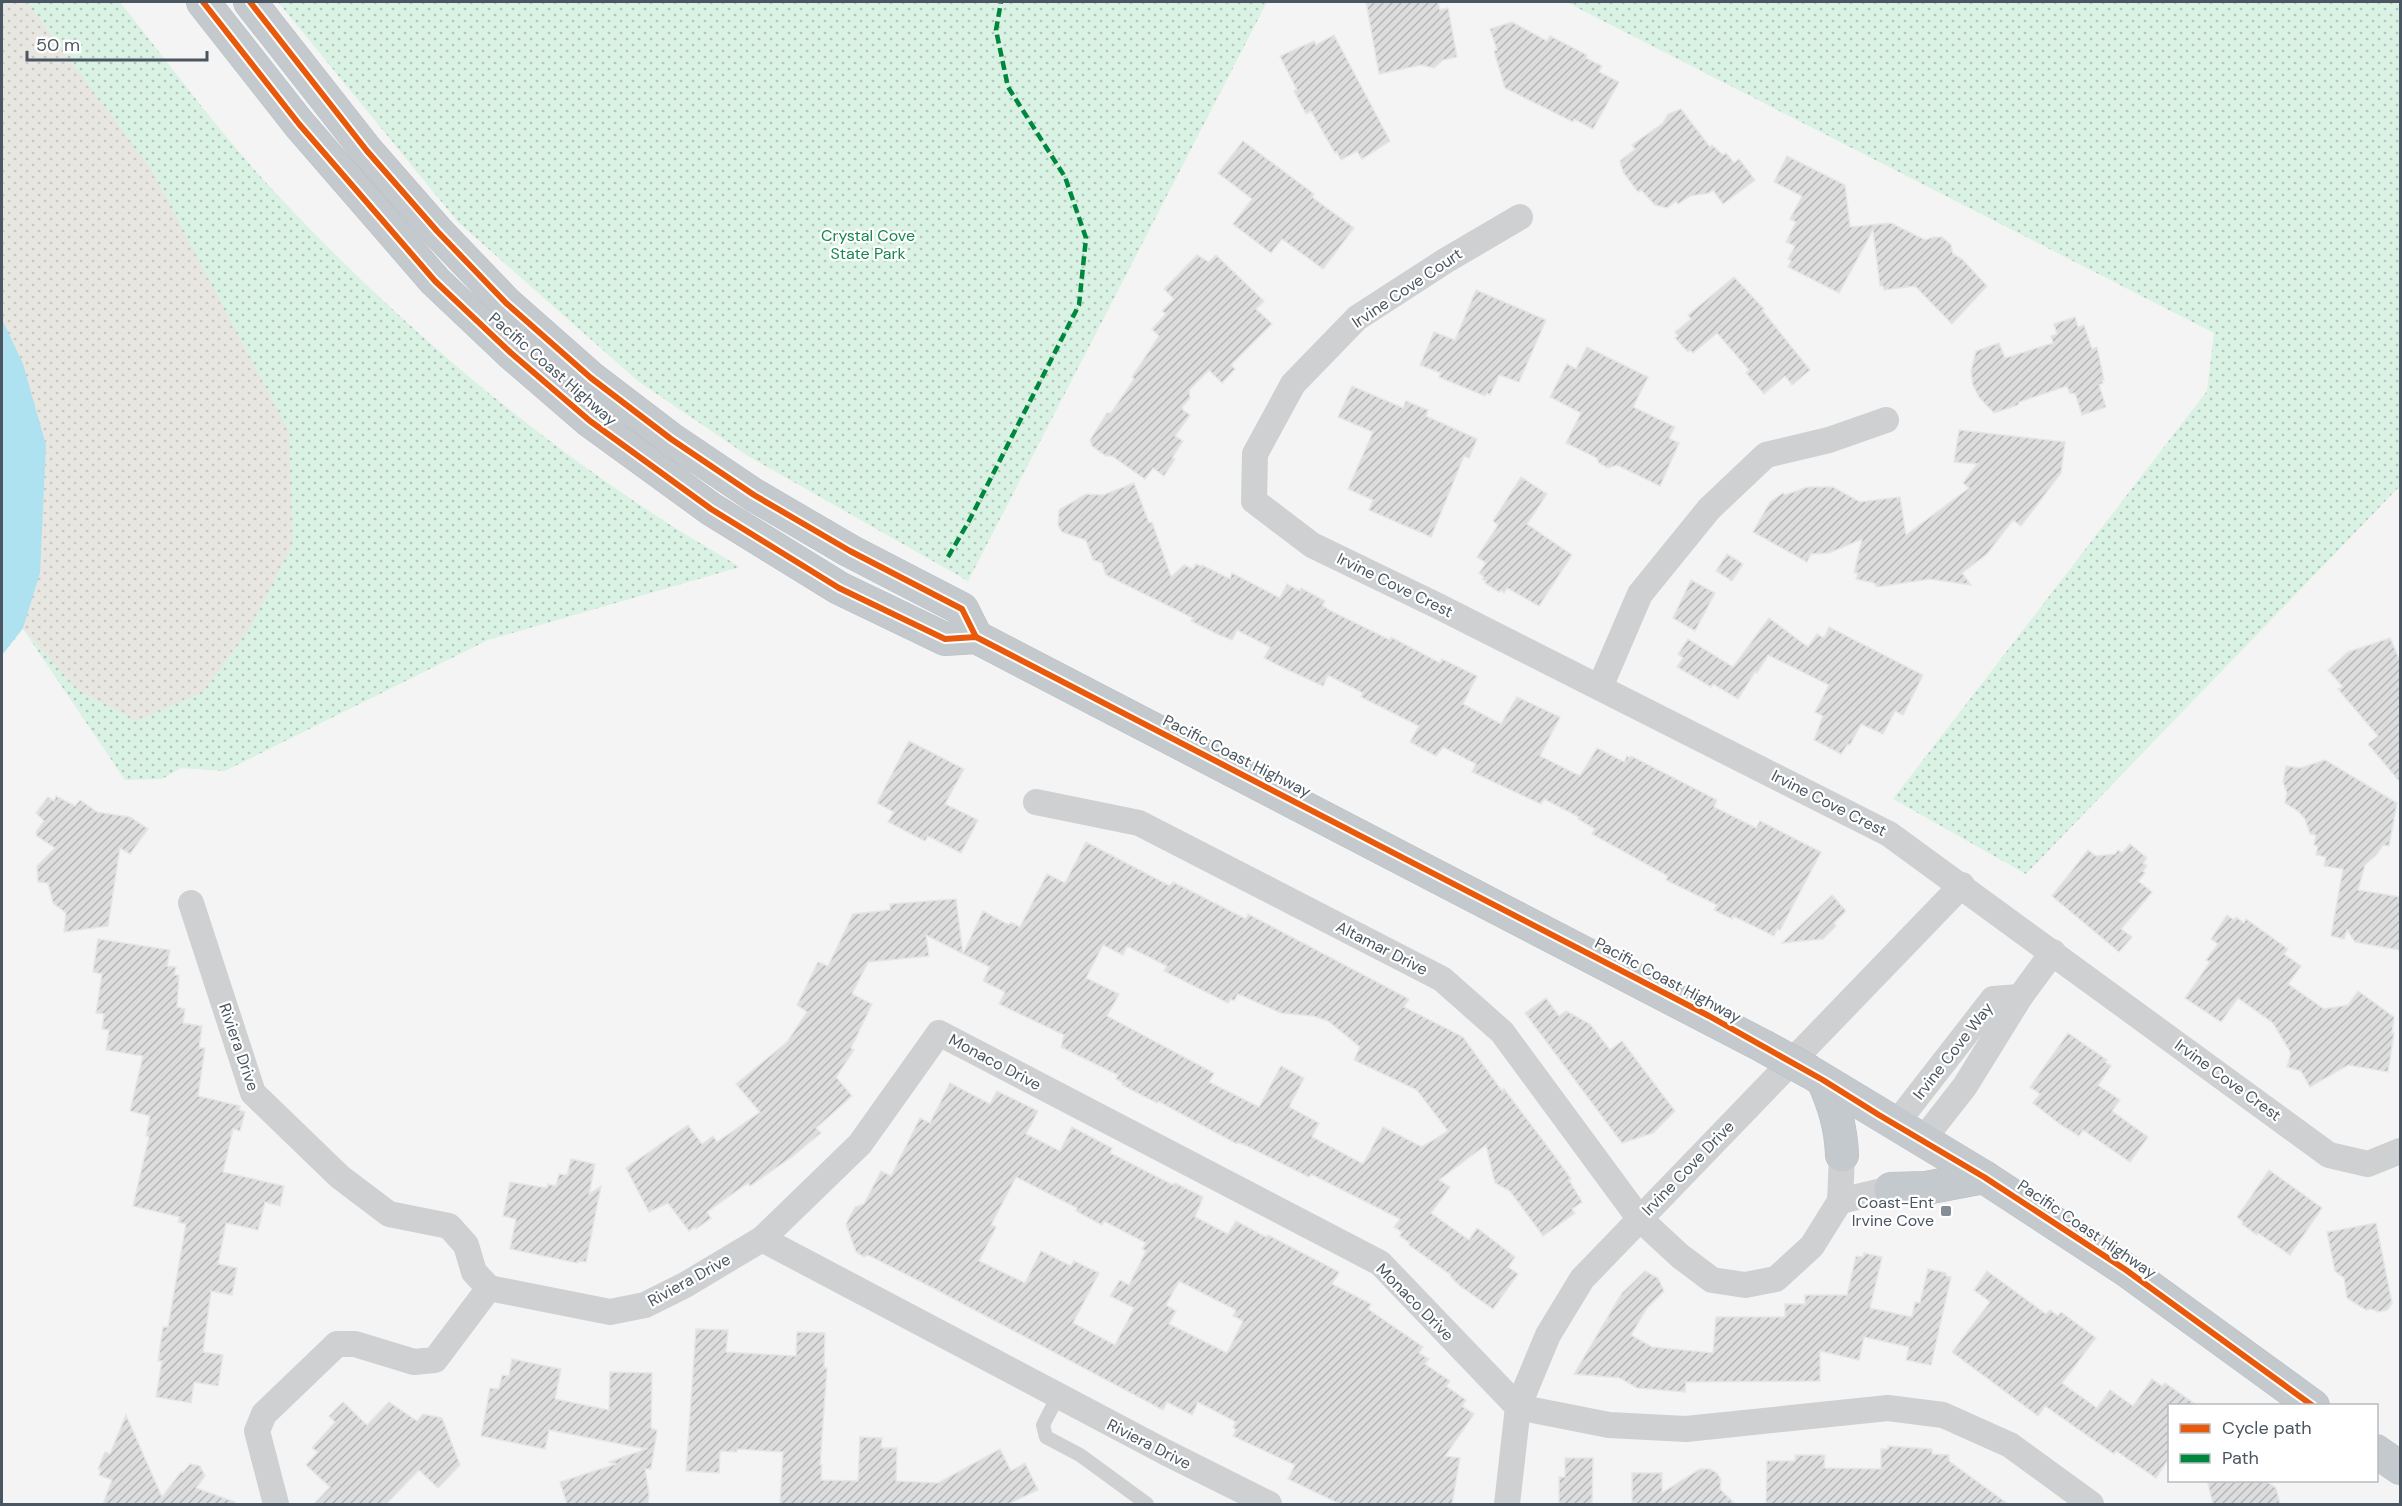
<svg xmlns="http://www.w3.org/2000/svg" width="2402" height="1506" font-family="'DM Sans',sans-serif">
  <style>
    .grass { fill: url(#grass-dots) }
    .sand { fill: url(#sand-dots) }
    .water { fill: #aee2f0 }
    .building { fill: url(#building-hatch); stroke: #e5e6e7; stroke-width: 1.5; fill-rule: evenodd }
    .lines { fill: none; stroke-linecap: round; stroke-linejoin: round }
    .trunk-casing { stroke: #b9bec3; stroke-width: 34 }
    .service { stroke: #ced0d2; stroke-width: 14 }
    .minor { stroke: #ced0d2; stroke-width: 26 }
    .trunk { stroke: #c4c9cd; stroke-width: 33 }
    .trunk-bridge-casing { stroke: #b9bec3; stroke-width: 34; stroke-linecap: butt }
    .trunk-bridge { stroke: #c4c9cd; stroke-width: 33 }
    .quiet { stroke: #00873e; stroke-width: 4.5; stroke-dasharray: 9 4.5; stroke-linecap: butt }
    .cycleway-casing { stroke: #fff; stroke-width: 10 }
    .cycleway { stroke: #e8590c; stroke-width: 6 }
    .poi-dot { fill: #868d94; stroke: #fff; stroke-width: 2 }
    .labels { text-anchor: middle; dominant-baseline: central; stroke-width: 4.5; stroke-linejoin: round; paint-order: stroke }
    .park-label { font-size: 16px; fill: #17864f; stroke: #fff }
    .street-label { font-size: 16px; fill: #4a5661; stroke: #fff }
    .poi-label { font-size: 16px; fill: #4a5661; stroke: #fff; text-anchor: end }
  </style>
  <defs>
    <pattern id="grass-dots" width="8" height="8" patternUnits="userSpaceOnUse" patternTransform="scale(1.5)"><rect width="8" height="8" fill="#d9f2e3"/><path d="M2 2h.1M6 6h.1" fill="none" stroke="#b2c7bb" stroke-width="1.8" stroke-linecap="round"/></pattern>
    <pattern id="sand-dots" width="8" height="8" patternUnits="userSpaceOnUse" patternTransform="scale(1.5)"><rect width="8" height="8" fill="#e7e6e1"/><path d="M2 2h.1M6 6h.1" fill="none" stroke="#c8c7c4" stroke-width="1.8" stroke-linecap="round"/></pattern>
    <pattern id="building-hatch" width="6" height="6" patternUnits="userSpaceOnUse" patternTransform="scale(1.5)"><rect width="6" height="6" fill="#ddddde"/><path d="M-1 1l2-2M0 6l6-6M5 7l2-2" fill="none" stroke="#b5b6b7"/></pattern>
  </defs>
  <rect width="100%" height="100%" fill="#f4f4f4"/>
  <g class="grass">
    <path d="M2,2h118c53,67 104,137 164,200 104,110 219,210 344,295 36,25 74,47 112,70l-252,73 -263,131 -44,-3 -19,11 -37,1 -102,-151 -21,26z"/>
    <polygon points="278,2 1267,2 968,581 748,456 638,381 458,222"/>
    <polygon points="1566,2 2400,2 2400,486 2026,874 1893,799 2207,391 2214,333"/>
  </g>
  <polygon class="sand" points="2,2 27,2 151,169 289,432 293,544 250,628 203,692 137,721 76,689 23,628 40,573 23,364 2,318"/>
  <polygon class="water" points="2,319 23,364 46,445 40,573 23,628 2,655"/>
  <g class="building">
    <polygon points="1366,2 1438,2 1440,10 1448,8 1457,57 1443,60 1434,68 1421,65 1379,74"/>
    <polygon points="1512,22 1547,41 1550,36 1587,55 1586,58 1602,66 1599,72 1619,82 1593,129 1574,119 1573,122 1505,88 1494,51 1497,50 1490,29"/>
    <polygon points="1334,35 1390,141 1362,159 1357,151 1341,160 1337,152 1335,153 1311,111 1306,114 1294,91 1297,90 1280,56 1314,41 1316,45"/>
    <polygon points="1681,109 1710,147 1712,145 1723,155 1726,153 1734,163 1739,159 1755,180 1723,204 1713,190 1709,193 1690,196 1678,204 1676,201 1667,208 1655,205 1641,190 1638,192 1623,172 1620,161 1635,149 1632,145 1663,123 1668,114"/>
    <polygon points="1243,141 1314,194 1312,197 1354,228 1323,269 1282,239 1271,253 1233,224 1252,199 1218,173"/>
    <polygon points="1787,156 1845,185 1850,227 1891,223 1925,240 1934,237 1942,237 1951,245 1953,254 1962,259 1987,286 1952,324 1915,286 1884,290 1883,286 1880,286 1873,230 1839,293 1788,267 1791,261 1788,259 1795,246 1786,242 1796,222 1790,219 1802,196 1774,182"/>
    <polygon points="1197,255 1209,262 1216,255 1264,301 1256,309 1272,324 1231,365 1235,369 1222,383 1209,370 1189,390 1190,398 1182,407 1183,410 1190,415 1175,436 1183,441 1172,458 1175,459 1164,476 1153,468 1145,479 1112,456 1106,456 1092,446 1090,440 1107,413 1111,413 1134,379 1132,377 1159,336 1152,329 1166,314 1162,311 1174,299 1164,289"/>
    <polygon points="1734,277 1764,309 1762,310 1810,370 1792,385 1785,376 1764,394 1746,373 1749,370 1717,333 1693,353 1690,350 1688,352 1675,338 1678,336 1675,332 1691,319 1688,315"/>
    <polygon points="1476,290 1546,320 1519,382 1499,375 1490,395 1487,393 1485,396 1439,377 1441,373 1420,365 1434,332 1455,340"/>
    <polygon points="2075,317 2078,327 2084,325 2092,349 2097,347 2104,380 2102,381 2103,383 2099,385 2106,407 2082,415 2075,393 2070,394 2067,386 2019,402 2018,405 1994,413 1979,397 1973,385 1971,371 1976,351 1999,343 2005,358 2053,343 2051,336 2057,334 2054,324"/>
    <polygon points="1587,347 1648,377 1633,407 1675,427 1669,438 1679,443 1660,486 1617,465 1608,468 1599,463 1597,458 1566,443 1581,413 1550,397 1567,364 1576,369"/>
    <polygon points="1352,386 1403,408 1406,401 1428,410 1426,416 1477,439 1469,458 1464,456 1431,537 1369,510 1373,500 1348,489 1373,432 1338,417"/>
    <polygon points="1959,430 2065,442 2061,473 2021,526 2013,520 1987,554 1962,573 1971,585 1930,579 1877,587 1874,583 1856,579 1858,573 1854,573 1862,539 1829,553 1811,554 1807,562 1753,532 1770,502 1783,493 1785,495 1808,487 1833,487 1860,502 1900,497 1906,535 1969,488 1963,483 1977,464 1954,462"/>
    <polygon points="1521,477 1547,494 1527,524 1572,555 1539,606 1507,588 1504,593 1501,590 1499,592 1485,583 1486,581 1482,579 1484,577 1479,573 1486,563 1477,557 1498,525 1493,521"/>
    <polygon points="1134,483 1149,523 1152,522 1171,577 1184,565 1193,569 1196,564 1201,566 1202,565 1230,579 1232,573 1280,598 1287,584 1300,591 1301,588 1325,601 1322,605 1329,610 1390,640 1391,637 1440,663 1442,659 1477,676 1463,704 1501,724 1517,697 1560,717 1540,756 1580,776 1597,748 1624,762 1627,756 1630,758 1631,756 1717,800 1714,807 1756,828 1760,821 1821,852 1780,930 1777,929 1774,936 1733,916 1732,919 1714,910 1717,905 1666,880 1668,876 1592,834 1595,829 1578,819 1579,817 1544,799 1541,804 1472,772 1476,764 1443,747 1436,756 1410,742 1419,726 1361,697 1363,693 1328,675 1323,686 1286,669 1264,658 1270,647 1237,630 1232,640 1217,634 1191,621 1193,618 1106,575 1102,563 1093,560 1086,540 1062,532 1058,525 1059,510 1086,494 1103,495"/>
    <polygon points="1727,554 1743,564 1732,581 1716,571"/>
    <polygon points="1691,580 1715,593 1695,631 1673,618"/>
    <polygon points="1769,618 1808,647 1817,634 1824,638 1829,627 1923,675 1903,715 1895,711 1883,734 1861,724 1850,745 1848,744 1841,754 1814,740 1823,716 1815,712 1829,685 1768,655 1757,673 1755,672 1738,699 1713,684 1711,687 1677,667 1683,658 1678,654 1688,639 1733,667"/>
    <polygon points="2390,638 2400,661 2400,782 2368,744 2378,736 2338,689 2343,687 2328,670 2348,652"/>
    <polygon points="909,741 964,769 945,804 978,820 961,853 928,836 925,841 888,822 894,812 877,803"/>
    <polygon points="2325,760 2397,803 2389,846 2383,845 2377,854 2365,865 2358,890 2400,897 2400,950 2355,942 2347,930 2344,939 2331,936 2343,869 2324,866 2326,857 2316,855 2318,846 2314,845 2316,835 2310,834 2305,819 2298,811 2285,803 2287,793 2283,782 2286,766 2300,768"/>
    <polygon points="56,796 75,806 80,800 97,812 130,817 148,829 130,854 120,848 108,926 64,932 66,913 53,903 48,883 38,882 37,866 55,848 37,836 36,832 44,821 36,813 48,797 54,801"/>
    <path d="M1086,842l84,44 3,-4 73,37 2,-5 161,85 -5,8 59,30 39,54 2,-2 50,66 17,24 -2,1 13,22 -10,7 3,4 -32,23 -33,-45 -15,-8 -9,-38 -47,35 11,7 -19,26 38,27 8,-12 38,29 -7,10 10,7 -25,35 -33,-23 -10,-10 1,-1 -42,-30 1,-2 -10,-7 2,-4 -8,-5 6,-8 -89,-45 -2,3 -66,-33 -8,-1 -77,-42 -1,2 -35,-18 1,-2 -7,-4 2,-4 -57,-28 3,-12 -65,-31 6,-12 -22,-11 7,-14 -27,-13 20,-43 26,14 2,-3 9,5 27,-53 18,9zM1103,945l20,10 4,-9 40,20 -3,5 64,32 3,-4 3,2 4,-7 43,19 32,3 15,5 32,26 -6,13 63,30 31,41 -26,16 -39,-20 -20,37 -51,-27 7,-14 -30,-16 15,-29 -23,-12 -22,41 -50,-25 5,-9 -107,-57 12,-22 -33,-16z"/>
    <polygon points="2130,844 2147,858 2143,863 2147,866 2143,871 2145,873 2138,881 2152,892 2121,929 2132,937 2119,952 2052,896 2088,850 2096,856 2115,854 2118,850 2122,853"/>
    <polygon points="1832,895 1846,911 1834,923 1836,926 1823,939 1782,943"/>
    <polygon points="956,899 963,954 926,935 929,956 868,962 852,994 872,1004 851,1048 854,1050 836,1077 852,1096 816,1128 821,1133 793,1156 750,1186 748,1183 707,1212 711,1218 696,1229 695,1227 689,1231 668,1203 649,1212 626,1168 688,1125 702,1144 713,1136 717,1142 760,1112 736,1084 787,1042 807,1012 797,1005 818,962 828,966 853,914 890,910 890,904"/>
    <polygon points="2227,915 2234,920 2236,917 2244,923 2246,919 2288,949 2284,954 2301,966 2288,984 2324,1009 2348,1005 2358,991 2394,1017 2392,1033 2394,1033 2388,1072 2348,1065 2310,1087 2301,1071 2287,1067 2291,1053 2273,1023 2238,998 2221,1022 2185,998 2210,962 2206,960 2218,944 2211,939"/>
    <polygon points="98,939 170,950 167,966 176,967 174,975 179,975 177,1007 185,1009 183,1023 202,1026 199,1048 205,1048 198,1096 240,1106 239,1110 245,1112 240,1131 233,1129 223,1172 284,1186 280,1206 265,1202 258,1230 226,1223 218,1264 237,1268 232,1295 211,1291 203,1352 223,1355 218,1386 194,1382 191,1403 156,1397 162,1361 158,1361 163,1327 168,1327 186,1224 178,1222 180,1217 133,1206 149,1137 146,1136 150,1116 130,1111 143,1056 106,1050 109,1030 102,1029 104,1014 96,1013 102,974 93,972"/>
    <polygon points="1546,998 1559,1016 1566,1011 1590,1024 1610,1050 1622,1041 1675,1111 1653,1133 1622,1143 1525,1013"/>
    <polygon points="2068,1033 2107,1060 2105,1062 2111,1066 2098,1085 2120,1100 2112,1111 2148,1137 2130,1162 2083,1130 2079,1136 2061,1125 2033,1103 2040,1094 2030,1087"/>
    <path d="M950,1083l40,21 7,-13 41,20 -12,23 34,17 12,-24 40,21 -2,5 63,32 2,-2 28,14 -8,20 33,17 8,-13 30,16 2,-2 71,37 -7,12 39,20 -3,5 55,38 -4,6 10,6 -4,5 25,17 -4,5 20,14 -4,6 12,8 -29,42 15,2 -8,46h-112l-52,-25 7,-14 -62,-29 3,-6 -3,-3 3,-5 -38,-20 -6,13 -25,-13 -4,8 -228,-121 -67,-34 -4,2 -8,-5 -10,-28 9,-17 9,-3 17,-33 10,5 29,-58 10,5zM1016,1177l61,31 -1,3 26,14 2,-4 42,22 -4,6 4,2 -17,34 -9,-5 -10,16 24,12 -19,37 -42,-22 26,-50 -25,-12 -3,5 -30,-15 -16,32 -46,-22 17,-34 -5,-2zM1179,1281l57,29 -3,6 10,5 -16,32 -58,-29 7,-13 -10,-6z"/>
    <polygon points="571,1159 595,1164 589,1194 601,1186 586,1262 578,1261 577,1263 510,1249 516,1219 503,1216 510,1182 547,1188 548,1184 556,1186 559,1174 567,1175"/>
    <polygon points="2269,1170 2322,1208 2290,1255 2258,1233 2257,1235 2242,1224 2243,1222 2237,1217"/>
    <polygon points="2376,1223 2392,1303 2387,1310 2378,1312 2372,1309 2366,1310 2347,1298 2344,1278 2335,1271 2327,1232"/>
    <polygon points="1864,1253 1882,1257 1870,1308 1912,1317 1915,1302 1920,1303 1928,1269 1946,1273 1946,1276 1951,1277 1931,1365 1906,1360 1909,1347 1864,1337 1859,1360 1820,1351 1820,1381 1686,1382 1685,1392 1637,1388 1620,1378 1574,1374 1606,1320 1608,1322 1606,1320 1622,1293 1645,1271 1658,1278 1664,1291 1647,1308 1631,1335 1652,1347 1713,1353 1716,1317 1785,1317 1785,1304 1805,1304 1805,1295 1847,1295 1856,1256 1863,1257"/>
    <polygon points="1987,1271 2046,1314 2050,1310 2058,1316 2061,1312 2096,1338 2062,1383 2097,1408 2110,1390 2133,1406 2152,1379 2162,1386 2165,1383 2198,1406 2169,1406 2169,1458 2156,1478 2116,1451 2114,1454 2045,1406 2038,1416 1952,1352 1990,1302 1974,1290"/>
    <polygon points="696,1329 728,1330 726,1352 796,1356 797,1332 825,1333 824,1368 827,1368 820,1465 822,1465 821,1480 858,1481 860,1437 882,1438 881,1448 897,1448 896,1481 938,1483 1000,1449 1011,1471 1025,1463 1038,1490 1008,1504 780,1504 783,1452 737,1449 737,1452 720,1451 719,1473 686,1471"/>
    <polygon points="512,1359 561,1369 555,1399 609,1410 610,1372 652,1373 651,1428 657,1430 651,1469 645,1469 649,1493 648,1504 567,1504 560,1482 616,1464 609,1462 646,1449 549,1430 545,1449 481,1436 490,1388 499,1389 502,1375 509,1376"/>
    <polygon points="343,1402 367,1425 389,1402 417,1421 423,1414 442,1418 460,1465 438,1488 419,1470 386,1504 314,1504 330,1487 306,1465 318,1452 312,1448 335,1422 329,1416"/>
    <polygon points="126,1415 162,1497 181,1472 183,1472 190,1464 200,1466 205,1476 196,1488 235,1502 234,1504 103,1504 112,1480 99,1475 101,1470 98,1469 105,1452 110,1454"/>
    <polygon points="1888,1446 1932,1449 1932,1454 1949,1455 1949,1461 2008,1504 1766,1504 1767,1461 1795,1461 1795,1455 1825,1455 1824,1468 1881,1469 1881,1449 1888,1449"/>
    <polygon points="1565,1458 1593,1458 1592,1504 1559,1504 1559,1477 1565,1477"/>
    <polygon points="1700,1469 1710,1469 1717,1473 1721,1480 1720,1489 1735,1504 1632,1504 1632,1473 1662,1473 1662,1493"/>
    <polygon points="2207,1480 2264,1480 2276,1488 2280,1504 2213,1504"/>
  </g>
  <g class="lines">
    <g class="trunk-casing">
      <g id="trunk">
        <polyline points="203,2 299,124 435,281 511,353 590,421 711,509 839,588 945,639 976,637 1763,1046"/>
        <polyline points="250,2 367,151 437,231 506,303 591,378 671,439 754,495 850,551 962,609 976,637"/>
        <polyline points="1810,1072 1984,1177 2126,1270 2313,1406"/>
        <path d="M1823,1080c11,25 18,47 19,75"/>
        <polyline points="1891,1189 1926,1188 1984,1177"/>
        <polyline points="2376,1451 2400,1468"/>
      </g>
    </g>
    <polyline class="service" points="1058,1396 1043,1425 1046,1437 1080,1455 1147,1504"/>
    <g class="minor">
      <polyline points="1520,217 1445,261 1357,318 1293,384 1255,454 1254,501 1312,545 1438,606 1889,834 2329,1155 2368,1164 2400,1151"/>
      <polyline points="1600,687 1640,594 1709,509 1766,455 1829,440 1886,420"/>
      <polyline points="1036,802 1139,823 1442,979 1502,1032 1639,1218 1680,1256 1712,1280 1745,1285 1776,1279 1812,1246 1840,1201 1842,1155"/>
      <polyline points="191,903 253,1093 340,1177 389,1214 449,1226 466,1245 474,1272 489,1288 610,1312 645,1305 685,1285 762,1239 1165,1452 1269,1504"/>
      <polyline points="1895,1125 1993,999 2020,997"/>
      <polyline points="1922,1141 1965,1086 2020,997 2053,952"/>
      <polyline points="1840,1201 1891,1189"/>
      <polyline points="762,1239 860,1144 939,1033 1380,1263 1518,1407 1609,1425 1686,1429 1888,1408 1943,1415 2010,1445 2091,1504"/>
      <polyline points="276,1504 257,1431 264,1414 337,1344 355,1344 414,1362 435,1360 489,1288"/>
      <polyline points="1507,1504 1518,1407 1548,1335 1582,1279 1962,885"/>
    </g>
    <use href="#trunk" class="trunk"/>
    <g class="trunk-bridge-casing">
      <polyline id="trunk-bridge" points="1763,1046 1810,1072"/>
    </g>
    <use href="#trunk-bridge" class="trunk-bridge"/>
    <polyline class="quiet" points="948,557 969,521 1079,305 1086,238 1065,177 1008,87 996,30 1001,2"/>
    <g class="cycleway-casing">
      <g id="cycleway">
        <polyline points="203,2 299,124 435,281 511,353 590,421 711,509 839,588 945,639 976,637 1709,1016 1823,1080 1879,1115 1984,1177 2126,1270 2313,1406"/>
        <polyline points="250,2 367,151 437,231 506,303 591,378 671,439 754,495 850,551 962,609 976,637"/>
      </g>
    </g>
    <use href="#cycleway" class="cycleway"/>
  </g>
  <rect class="poi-dot" x="1940" y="1205" width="12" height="12" rx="3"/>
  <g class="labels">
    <g class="park-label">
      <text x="868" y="235">Crystal Cove<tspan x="868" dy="18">State Park</tspan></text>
    </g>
    <g class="street-label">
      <text transform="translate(1407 288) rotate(-34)">Irvine Cove Court</text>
      <text transform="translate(553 369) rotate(41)">Pacific Coast Highway</text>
      <text transform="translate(1395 585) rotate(26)">Irvine Cove Crest</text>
      <text transform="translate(1237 756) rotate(27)">Pacific Coast Highway</text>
      <text transform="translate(1829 803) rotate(27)">Irvine Cove Crest</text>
      <text transform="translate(1382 948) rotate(27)">Altamar Drive</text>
      <text transform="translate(1668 980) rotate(28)">Pacific Coast Highway</text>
      <text transform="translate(239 1047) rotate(71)">Riviera Drive</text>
      <text transform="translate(1953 1051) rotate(-52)">Irvine Cove Way</text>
      <text transform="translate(995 1062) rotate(28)">Monaco Drive</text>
      <text transform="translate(2228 1080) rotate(36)">Irvine Cove Crest</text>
      <text transform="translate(1688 1168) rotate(-46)">Irvine Cove Drive</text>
      <text transform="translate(2087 1229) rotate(34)">Pacific Coast Highway</text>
      <text transform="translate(689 1280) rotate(-29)">Riviera Drive</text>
      <text transform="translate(1415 1302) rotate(45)">Monaco Drive</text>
      <text transform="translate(1149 1444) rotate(27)">Riviera Drive</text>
    </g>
    <g class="poi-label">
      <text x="1934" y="1202">Coast-Ent<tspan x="1934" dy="18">Irvine Cove</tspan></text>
    </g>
  </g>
  <rect width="2402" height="1506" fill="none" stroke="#4a5661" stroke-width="6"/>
  <rect x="2168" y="1404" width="210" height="78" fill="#ffffff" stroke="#b7bbc0" stroke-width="1.5"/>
  <rect x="2180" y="1424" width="30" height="9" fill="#e8590c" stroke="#b7bbc0" stroke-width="1.5"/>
  <text x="2222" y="1434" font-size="18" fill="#4a5661">Cycle path</text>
  <rect x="2180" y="1454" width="30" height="9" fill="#00873e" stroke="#b7bbc0" stroke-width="1.5"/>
  <text x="2222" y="1464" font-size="18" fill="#4a5661">Path</text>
  <path d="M27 51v9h180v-9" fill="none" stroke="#4a5661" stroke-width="3"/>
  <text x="36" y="51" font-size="18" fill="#4a5661" stroke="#ffffff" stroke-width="4.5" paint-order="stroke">50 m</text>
</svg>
